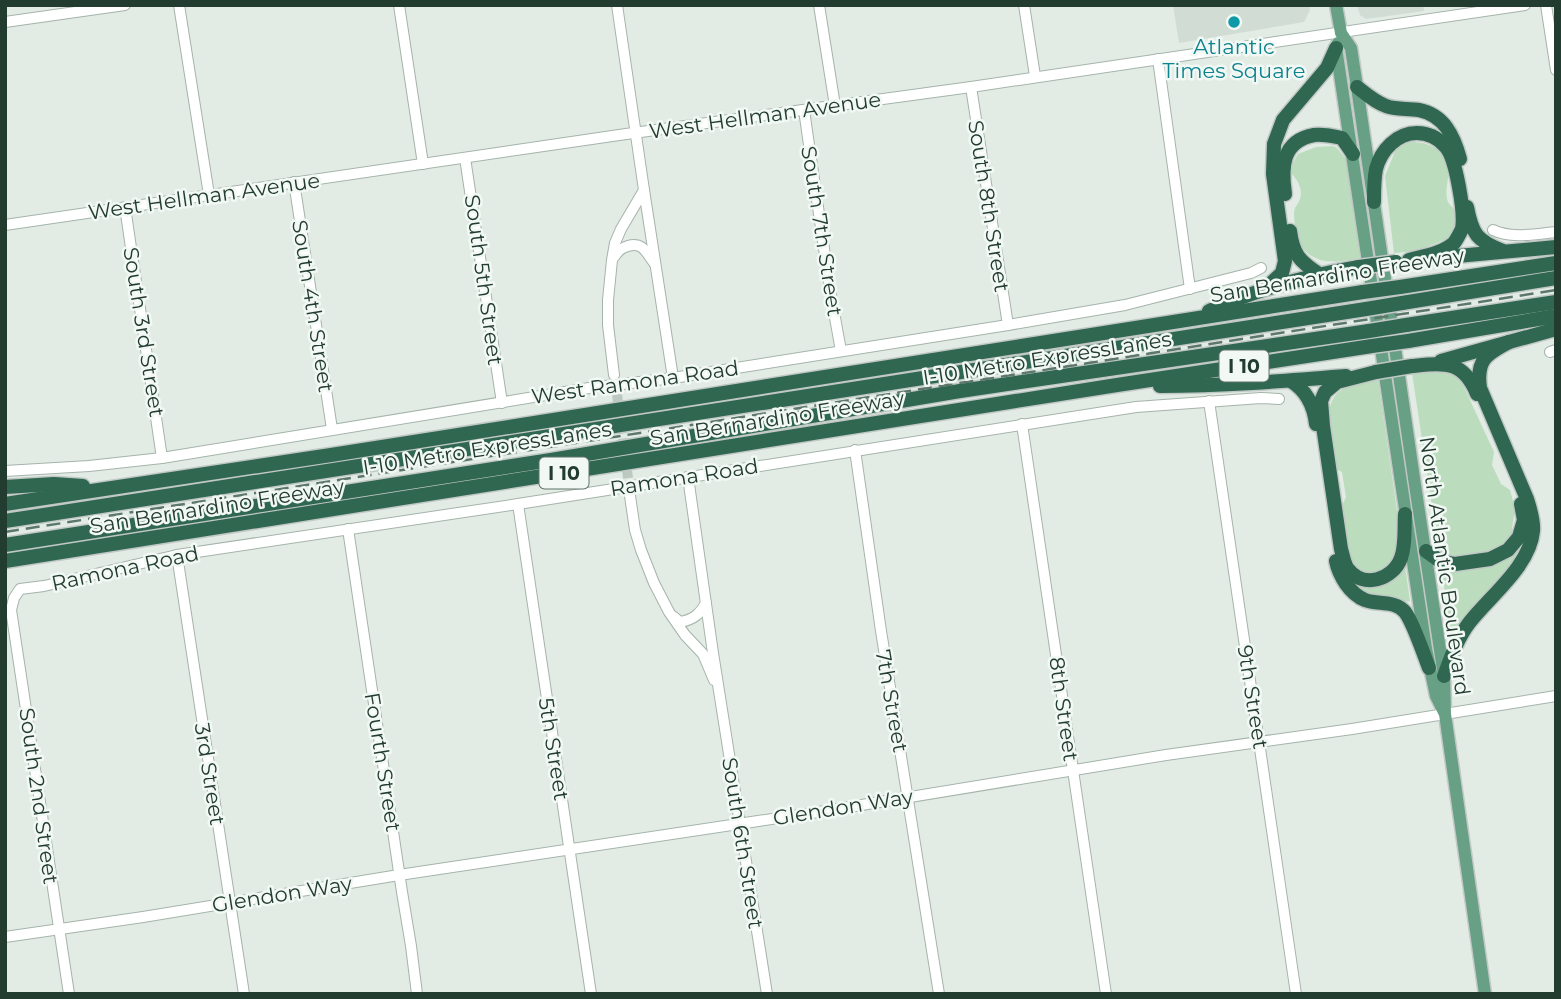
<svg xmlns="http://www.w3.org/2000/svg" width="1561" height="999" font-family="Montserrat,sans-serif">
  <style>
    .built { fill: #d0dcd4 }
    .green { fill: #bbdcbd }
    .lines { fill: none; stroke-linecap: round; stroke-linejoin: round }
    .minor-tunnel { stroke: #bcc9c1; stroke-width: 10; stroke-dasharray: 10 5; stroke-linecap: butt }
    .minor-casing { stroke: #a5b4ab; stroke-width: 12 }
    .major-casing { stroke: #c1c8c5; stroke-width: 15 }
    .highway-casing { stroke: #c1c8c5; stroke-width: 17 }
    .minor { stroke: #fff; stroke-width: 10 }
    .major { stroke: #68a085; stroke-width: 12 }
    .highway { stroke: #2f6750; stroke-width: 14 }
    .rail { stroke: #5d786b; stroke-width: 2.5; stroke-dasharray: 14 7; stroke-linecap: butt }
    .highway-bridge-casing { stroke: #c1c8c5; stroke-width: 17; stroke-linecap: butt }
    .highway-bridge { stroke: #2f6750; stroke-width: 14 }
    .culture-dot { fill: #0f9aa8; stroke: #f2f8f4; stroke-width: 2.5 }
    .labels { text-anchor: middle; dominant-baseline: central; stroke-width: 5; stroke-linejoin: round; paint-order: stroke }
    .shield { fill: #f2f8f4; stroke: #61746b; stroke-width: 2 }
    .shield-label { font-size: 19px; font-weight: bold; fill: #233c30 }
    .culture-label { font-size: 21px; fill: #0d838f; stroke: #f2f8f4 }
    .street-label { font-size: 21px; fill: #233c30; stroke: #f2f8f4 }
  </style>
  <rect width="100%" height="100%" fill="#e2ece5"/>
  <g class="built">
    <polygon points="1173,5 1309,5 1310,10 1304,22 1179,43"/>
    <polygon points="1357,5 1423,5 1424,11 1366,19 1360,15"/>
  </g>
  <g class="green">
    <path d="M1409,142c20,0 36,6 39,30 1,9 -3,15 -1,27 1,6 6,7 9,13 3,8 -4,19 -7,26l-33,13 -22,2 -9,-77 11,-27z"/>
    <path d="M1333,146l4,2 9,11 14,99c-40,9 -65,2 -66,-45 0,-6 4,-8 6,-14 3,-10 -2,-18 -8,-25v-9l6,-11 18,-7z"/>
    <polygon points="1440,369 1452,373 1462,383 1494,452 1492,465 1501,484 1510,490 1515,509 1512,528 1520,557 1457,631 1450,626 1412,373"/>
    <path d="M1378,379l32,222c-11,3 -43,-5 -53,-13 -3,-2 -5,-6 -8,-9v-30l-7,-43 4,-9 -4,-25 -10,-5c-2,-20 -11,-63 8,-76 11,-8 25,-10 38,-12z"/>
  </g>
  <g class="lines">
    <polyline class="minor-tunnel" points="615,379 630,493"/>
    <g class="minor-casing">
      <g id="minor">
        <polyline points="179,5 209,195"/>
        <polyline points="399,5 423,164"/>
        <polyline points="819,5 835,106"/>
        <polyline points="1024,5 1035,76"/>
        <polyline points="1546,5 1556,70"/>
        <polyline points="5,22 125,5"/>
        <polyline points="1158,59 1190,289"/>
        <polyline points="971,87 1008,325"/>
        <polyline points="804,110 830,290 841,351"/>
        <polyline points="465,158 502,403"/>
        <polyline points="294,182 332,429"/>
        <polyline points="644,190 673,378"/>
        <polyline points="125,207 162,458"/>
        <polyline points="5,225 626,134 971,87 1525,5"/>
        <path d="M1493,230c19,9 42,4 63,2"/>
        <path d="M614,257c4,-6 7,-9 14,-11 15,-5 19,8 27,18"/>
        <polyline points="1550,352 1556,350"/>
        <polyline points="614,375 608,325 608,300 612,260 615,243 621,229 644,190 617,5"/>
        <polyline points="1209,401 1296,994"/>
        <polyline points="1022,424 1106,994"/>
        <polyline points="855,450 881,631 939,994"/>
        <polyline points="5,471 89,466 162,458 589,388 673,378 1008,325 1125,305 1251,273 1261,268"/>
        <polyline points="688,477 713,653 767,994"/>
        <polyline points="630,496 635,530 641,550 654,583 669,612 685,635 703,654 714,680"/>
        <polyline points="518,504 591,994"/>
        <polyline points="348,529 402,892 411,946 417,994"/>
        <polyline points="177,555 244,994"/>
        <path d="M674,617l6,5c13,-2 20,-8 26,-19"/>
        <polyline points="5,937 143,917 399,875 825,811 1166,755 1352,729 1556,696"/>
        <polyline points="69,994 11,610 14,598 20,589 44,586 177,555 518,504 1136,407 1261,398 1279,399"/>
      </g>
    </g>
    <g class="major-casing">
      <g id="major">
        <polyline points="1336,5 1341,33 1351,48 1357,87 1415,485 1444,676 1445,714 1485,994"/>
        <polyline points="1338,43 1336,48 1426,649 1436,696 1444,712"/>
      </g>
    </g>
    <g class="highway-casing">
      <g id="highway">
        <path d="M1357,87c9,7 18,15 29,19 10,4 22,2 33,4 25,5 35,26 41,49"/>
        <path d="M1285,194c-4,-27 -3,-53 29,-59 9,-1 19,1 28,3l11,16"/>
        <path d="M1374,202c0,-11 0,-23 2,-33 5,-19 21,-36 41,-36 11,0 20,4 28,13 11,11 20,67 17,83 -2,4 -5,10 -8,14 -11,10 -30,13 -45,17"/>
        <path d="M1467,207c5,27 10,34 36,44"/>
        <path d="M1290,231c3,23 9,30 29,43"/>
        <polyline points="1435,258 1556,247"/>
        <polyline points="1267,287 1282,273 1285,261 1273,174 1274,144 1283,120 1327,68 1336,48"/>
        <polyline points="1400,287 1556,263"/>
        <polyline points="1402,303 1556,278"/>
        <path d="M1209,311c48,-22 97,-35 150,-44"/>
        <polyline points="1406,325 1556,302"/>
        <polyline points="1408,341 1556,316"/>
        <polyline points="1441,361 1556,329"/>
        <path d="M1412,366c33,-3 51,-6 65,28"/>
        <path d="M1376,372l-39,10 -12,10 -4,9 2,25 18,123c2,6 3,15 7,20 15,20 45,11 53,-11 5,-13 3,-30 4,-44"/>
        <path d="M1291,381c16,10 23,25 25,43"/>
        <path d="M1160,386c63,0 124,-5 186,-10"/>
        <polyline points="5,487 54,484 83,486"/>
        <polyline points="5,504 331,455 1363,292"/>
        <polyline points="5,521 1366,309"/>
        <polyline points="5,545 551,460 960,391 1369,331"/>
        <polyline points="1426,551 1440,561 1455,564 1490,559 1508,550 1519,537 1524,520 1521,504"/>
        <polyline points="5,561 1117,385 1372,346"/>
        <path d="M1336,561c3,15 14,33 29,39 13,5 30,0 40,12 8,10 19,43 24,56"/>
        <path d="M1444,676c7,-19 13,-37 25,-53 21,-27 61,-57 64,-92 1,-11 -3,-22 -6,-32l-47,-111c-4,-28 6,-34 29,-46"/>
      </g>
    </g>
    <use href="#minor" class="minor"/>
    <use href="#major" class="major"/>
    <use href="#highway" class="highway"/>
    <polyline class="rail" points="5,532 1556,290"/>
    <g class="highway-bridge-casing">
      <g id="highway-bridge">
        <polyline points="1359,267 1396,262"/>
        <polyline points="1363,292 1400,287"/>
        <polyline points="1366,309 1402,303"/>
        <polyline points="1369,331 1406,325"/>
        <polyline points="1372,346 1408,341"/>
        <polyline points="1376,372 1412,366"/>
      </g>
    </g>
    <use href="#highway-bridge" class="highway-bridge"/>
  </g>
  <circle class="culture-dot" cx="1234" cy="22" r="7"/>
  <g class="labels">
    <g class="shield">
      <rect x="1219.5" y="350.5" width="49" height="31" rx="5"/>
      <rect x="539.5" y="457.5" width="49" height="31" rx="5"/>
    </g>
    <g class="shield-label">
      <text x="1244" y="366">I 10</text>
      <text x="564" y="473">I 10</text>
    </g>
    <g class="culture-label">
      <text x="1234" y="46">Atlantic<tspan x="1234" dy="24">Times Square</tspan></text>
    </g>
    <g class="street-label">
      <text transform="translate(765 115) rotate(-8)">West Hellman Avenue</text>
      <text transform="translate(204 196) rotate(-8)">West Hellman Avenue</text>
      <text transform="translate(989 206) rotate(81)">South 8th Street</text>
      <text transform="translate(822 231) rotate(81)">South 7th Street</text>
      <text transform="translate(1337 275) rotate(-9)">San Bernardino Freeway</text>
      <text transform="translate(484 280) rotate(82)">South 5th Street</text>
      <text transform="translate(313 306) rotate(81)">South 4th Street</text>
      <text transform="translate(144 332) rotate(81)">South 3rd Street</text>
      <text transform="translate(1047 358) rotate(-9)">I-10 Metro ExpressLanes</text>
      <text transform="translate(635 382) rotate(-8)">West Ramona Road</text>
      <text transform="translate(777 418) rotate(-9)">San Bernardino Freeway</text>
      <text transform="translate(487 448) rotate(-9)">I-10 Metro ExpressLanes</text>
      <text transform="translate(684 477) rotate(-9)">Ramona Road</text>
      <text transform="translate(217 506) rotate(-9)">San Bernardino Freeway</text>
      <text transform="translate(1445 566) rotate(82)">North Atlantic Boulevard</text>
      <text transform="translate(125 568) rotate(-12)">Ramona Road</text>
      <text transform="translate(1253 697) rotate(81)">9th Street</text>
      <text transform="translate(892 701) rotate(80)">7th Street</text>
      <text transform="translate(1064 709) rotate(82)">8th Street</text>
      <text transform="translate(554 749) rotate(81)">5th Street</text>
      <text transform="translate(383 762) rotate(81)">Fourth Street</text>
      <text transform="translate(210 774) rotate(81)">3rd Street</text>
      <text transform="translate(39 796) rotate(82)">South 2nd Street</text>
      <text transform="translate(843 807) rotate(-9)">Glendon Way</text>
      <text transform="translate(743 843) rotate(81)">South 6th Street</text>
      <text transform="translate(282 894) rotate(-9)">Glendon Way</text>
    </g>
  </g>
  <rect width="1561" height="999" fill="none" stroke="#233c30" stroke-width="14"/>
</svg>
